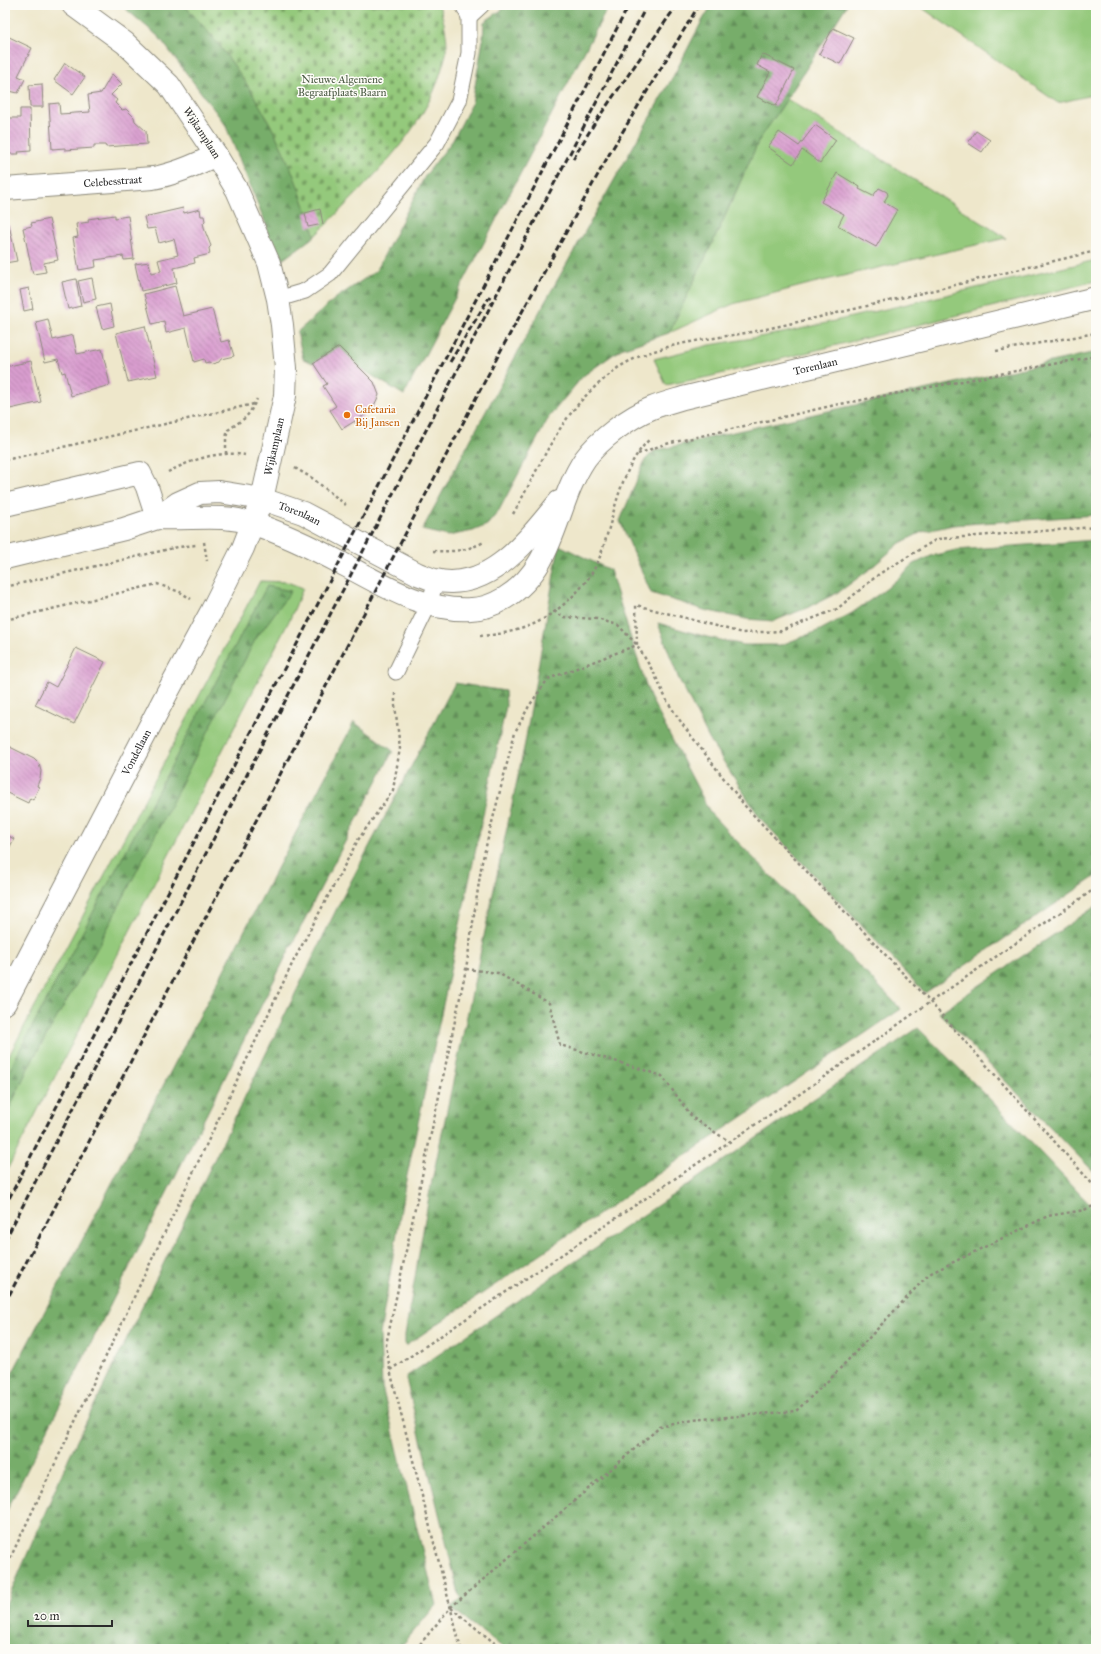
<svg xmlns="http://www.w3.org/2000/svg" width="1101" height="1654" font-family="'IM FELL Great Primer',serif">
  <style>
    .green { fill: #94c97b; stroke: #607a53 }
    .forest { fill: url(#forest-firs); stroke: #516c4b }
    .cemetery { fill: url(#cemetery-stones); stroke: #607a53 }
    .building { fill: url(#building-back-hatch) }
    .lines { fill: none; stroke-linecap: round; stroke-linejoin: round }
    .lane-casing { stroke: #8c897b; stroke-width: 17 }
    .street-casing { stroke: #8c897b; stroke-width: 24 }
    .secondary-casing { stroke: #8c897b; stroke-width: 24 }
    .path { stroke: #8c897b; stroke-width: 2.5; stroke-dasharray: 3 3; stroke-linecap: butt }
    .lane { stroke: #fff; stroke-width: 15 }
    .street { stroke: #fff; stroke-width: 22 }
    .secondary { stroke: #fff; stroke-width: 22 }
    .rail { stroke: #2b2b2b; stroke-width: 3; stroke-dasharray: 6 3; stroke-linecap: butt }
    .food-dot { fill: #e8710a; stroke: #fdfcf7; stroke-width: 1.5 }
    .labels { text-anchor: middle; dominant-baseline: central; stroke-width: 3; stroke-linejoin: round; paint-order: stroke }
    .park-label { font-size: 11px; fill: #4a5a43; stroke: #fdfcf7 }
    .street-label { font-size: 11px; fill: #2b2b2b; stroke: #fdfcf7 }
    .food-label { font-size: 11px; fill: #c56008; stroke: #fdfcf7; text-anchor: start }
  </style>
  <defs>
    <pattern id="forest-firs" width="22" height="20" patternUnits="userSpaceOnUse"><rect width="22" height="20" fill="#77ad6b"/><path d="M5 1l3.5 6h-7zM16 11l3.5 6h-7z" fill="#628d58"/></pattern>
    <pattern id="cemetery-stones" width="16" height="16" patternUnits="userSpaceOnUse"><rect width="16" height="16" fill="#94c97b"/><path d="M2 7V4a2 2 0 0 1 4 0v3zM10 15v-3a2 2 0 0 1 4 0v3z" fill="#79a365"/></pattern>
    <pattern id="building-back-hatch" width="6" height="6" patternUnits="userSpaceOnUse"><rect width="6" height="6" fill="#d99dcf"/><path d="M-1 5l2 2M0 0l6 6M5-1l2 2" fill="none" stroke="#b080a8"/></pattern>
  </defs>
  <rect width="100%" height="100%" fill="#fdfcf7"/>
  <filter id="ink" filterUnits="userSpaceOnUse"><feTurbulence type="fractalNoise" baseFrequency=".025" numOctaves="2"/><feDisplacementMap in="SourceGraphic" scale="8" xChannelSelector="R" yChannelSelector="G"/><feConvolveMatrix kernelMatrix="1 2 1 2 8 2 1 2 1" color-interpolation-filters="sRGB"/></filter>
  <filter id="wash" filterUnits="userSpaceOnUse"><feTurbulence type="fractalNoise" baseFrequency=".012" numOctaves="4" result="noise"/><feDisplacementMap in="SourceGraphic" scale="16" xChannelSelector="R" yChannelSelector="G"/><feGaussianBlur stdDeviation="0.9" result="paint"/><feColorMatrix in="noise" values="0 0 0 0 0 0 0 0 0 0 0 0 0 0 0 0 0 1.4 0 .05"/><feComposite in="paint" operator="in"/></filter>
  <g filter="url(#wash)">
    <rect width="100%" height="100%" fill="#eee7cb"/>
    <g class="green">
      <polygon points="918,5 1096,5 1096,94 1058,103"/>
      <polygon points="787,99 1006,238 813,283 733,304 669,333 721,225 759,140"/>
      <polygon points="1096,260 1096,281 708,377 666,385 654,359 710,345 783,333"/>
      <polygon points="260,581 287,582 303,588 290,619 5,1174 5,1063"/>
    </g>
    <g class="forest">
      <path d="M121,5h63c48,50 84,106 110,171 8,20 14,40 21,60l-41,30 -9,-44 -40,-98 -66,-87z"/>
      <polygon points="504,5 609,5 404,395 358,367 339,347 313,363 303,359 297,332 336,298 376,271 425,176 453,140 472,103 483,40 484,22 503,9"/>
      <polygon points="712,5 847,5 787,99 759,140 721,225 669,333 621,349 583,376 549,417 498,512 487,525 473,531 448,536 422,530 541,309 675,73 702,21"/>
      <polygon points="1096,352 1096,515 953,525 922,532 900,543 870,569 839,592 809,607 774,621 746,619 704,610 651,593 620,521 645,460 654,451 742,430"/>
      <polygon points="1096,540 1096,876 925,993 760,818 709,739 678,677 658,623 707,637 744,645 781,645 820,630 852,613 886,589 914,564 931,556 956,550"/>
      <polygon points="559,545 610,570 632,642 650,697 711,814 728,832 901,1009 405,1346 405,1335 430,1190 525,743"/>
      <polygon points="267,586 291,591 255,640 99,945 30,1064 5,1118 5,1080 16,1057"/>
      <polygon points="455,683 505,691 506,706 405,1185 380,1334 382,1387 436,1605 399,1649 5,1649 5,1606 69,1457 338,906"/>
      <polygon points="354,722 393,751 317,895 5,1514 5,1387"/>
      <polygon points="1096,906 1096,1174 939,1013"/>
      <polygon points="918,1028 982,1091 1096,1211 1096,1649 505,1649 450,1608 462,1598 459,1595 407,1383 407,1376"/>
    </g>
    <path class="cemetery" d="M184,5h255c4,13 8,28 8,42 0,6 -3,14 -5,21 -17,65 -81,120 -127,168 -7,-20 -13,-40 -21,-60 -26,-65 -62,-121 -110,-171z"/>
    <g id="blocks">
      <g class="building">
        <polygon points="833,28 854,38 840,64 819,54"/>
        <polygon points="5,35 32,48 18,76 25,79 18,93 5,90"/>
        <polygon points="762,54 794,70 776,106 757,97 770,72 757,65"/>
        <polygon points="65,63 85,77 73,94 54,80"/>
        <polygon points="112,74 122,84 111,95 117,100 115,103 122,110 126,109 134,117 135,121 146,131 147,144 106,147 105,145 94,145 94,148 65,150 65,148 52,149 49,104 59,103 60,114 90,112 88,95 101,93"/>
        <polygon points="42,84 43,107 30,107 29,85"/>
        <polygon points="20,109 30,109 31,151 18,152 19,154 5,154 5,118 20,118"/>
        <polygon points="815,125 836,140 820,163 802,150 793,164 768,147 779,132 799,146"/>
        <polygon points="976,131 990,140 982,152 968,143"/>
        <polygon points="837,173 860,187 859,189 873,196 879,188 887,192 888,195 884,202 897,210 876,247 838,226 844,214 821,202"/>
        <polygon points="183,208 184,213 200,209 201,216 204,216 205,221 203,223 205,231 211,246 209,248 210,254 194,258 195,263 174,268 177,283 141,291 135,264 149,262 151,273 161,271 158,260 178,255 174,239 159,243 155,228 147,229 144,217"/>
        <polygon points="320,209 323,224 308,227 305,213"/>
        <polygon points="115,215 115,218 128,216 134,259 124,260 123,256 95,260 96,267 79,270 73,238 78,237 76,224 89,222 88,219"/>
        <polygon points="49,219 58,260 44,263 46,272 33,274 23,228 32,226 31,223"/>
        <polygon points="5,223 6,225 9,225 17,261 5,263"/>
        <polygon points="92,278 96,299 83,302 78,281"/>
        <polygon points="76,279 81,306 68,309 62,282"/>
        <polygon points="175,286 183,316 212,309 221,342 229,340 234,356 221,359 219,362 212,364 209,362 205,363 204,359 194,362 186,328 166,333 164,321 152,324 144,294"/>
        <polygon points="29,288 33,309 24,311 20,290"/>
        <polygon points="110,304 114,326 102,329 96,307"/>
        <polygon points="48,319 53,340 73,335 77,354 102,349 110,385 71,396 65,372 62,373 58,359 45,362 36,322"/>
        <polygon points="145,326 157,376 128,382 116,333"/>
        <polygon points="339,347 374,382 379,395 372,410 360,418 362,421 356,424 355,421 342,429 330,410 336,406 323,386 327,384 313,363"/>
        <polygon points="31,361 41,402 10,409 5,390 5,367"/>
        <polygon points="76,648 105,662 74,724 35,705 47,682 56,687"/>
        <polygon points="6,745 34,759 39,764 41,771 40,778 37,786 39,787 33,800 30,798 28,803 5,792"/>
        <polygon points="5,834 14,839 5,856"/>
      </g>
    </g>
  </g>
  <g filter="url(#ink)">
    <use href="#blocks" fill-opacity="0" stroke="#8c897b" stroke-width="1"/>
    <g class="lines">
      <g class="lane-casing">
        <g id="lane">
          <polyline points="469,17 482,5"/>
          <polyline points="278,299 305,291 330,274 437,143 459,101 469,53 469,17 463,5"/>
          <polyline points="396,672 429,604 436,581"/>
        </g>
      </g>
      <g class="street-casing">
        <g id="street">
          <path id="s1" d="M5,189l148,-11c23,-4 43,-13 63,-23"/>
          <polyline points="5,505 140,473 147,487 157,518"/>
        </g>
      </g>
      <g class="secondary-casing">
        <g id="secondary">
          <path id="s2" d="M157,518c35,2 64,-5 97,6 31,10 59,24 87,39 40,21 83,49 130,46 12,0 24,-5 34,-11 52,-32 49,-93 80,-139 14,-19 44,-42 67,-51 10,-4 21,-7 31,-10l413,-100"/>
          <path id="s3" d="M5,558l119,-29 33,-11 21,-15 22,-10 19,-1 43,7 41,14 115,61c6,2 12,5 17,6 55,13 94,-42 124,-78"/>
          <path id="s4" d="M5,1003l161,-308 45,-83 32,-64 19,-49 23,-103 1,-28 -4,-43 -4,-26 -9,-36 -32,-73 -21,-35 -47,-70 -44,-42 -52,-38"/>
        </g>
      </g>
      <g class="path">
        <polyline points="996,351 1096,333"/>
        <polyline points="226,454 226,438 228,430 245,418 250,412 257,399"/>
        <polyline points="638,454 662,445 835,405 1096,356"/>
        <polyline points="5,460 254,404"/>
        <polyline points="295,468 312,478 346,505"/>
        <path d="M168,472c23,-12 51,-22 77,-17"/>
        <path d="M513,514c28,-48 45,-98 90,-134 5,-4 10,-9 16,-13 44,-27 97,-27 147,-38 110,-24 220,-52 330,-78"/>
        <polyline points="204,542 207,561"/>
        <path d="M433,551c20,1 33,0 51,-9"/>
        <polyline points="5,587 178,547 196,545"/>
        <polyline points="554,611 563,617 597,619 618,625 637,645 654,673 667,701 683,725 745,806 930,1002 1096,1188"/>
        <polyline points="5,620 157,584 180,592 191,599"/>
        <path d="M480,636c18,-1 39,-5 56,-13 25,-13 52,-37 63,-64 15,-38 19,-89 50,-119"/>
        <polyline points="466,969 498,973 549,1003 560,1045 638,1068 662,1076 693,1118 730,1142"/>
        <polyline points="390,1370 777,1110 930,1002 1096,888"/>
        <polyline points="5,1569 293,962 358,840 393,790 400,748 395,705 395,693"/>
        <polyline points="451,1608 502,1649"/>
        <polyline points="5,1646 9,1649"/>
        <polyline points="416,1649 450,1608 660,1427 693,1420 796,1411 833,1376 929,1274 1048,1216 1084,1210 1096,1205"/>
        <polyline points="461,1649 390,1370 386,1345 466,969 482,862 515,732 529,706 548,679 637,645 636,605 742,633 781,631 837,609 879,574 937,539 1096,527"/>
      </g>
      <use href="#lane" class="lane"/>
      <use href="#street" class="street"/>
      <use href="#secondary" class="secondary"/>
      <g class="rail">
        <polyline points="573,159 594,124 677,5"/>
        <polyline points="450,362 490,296"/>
        <polyline points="5,1206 629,5"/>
        <polyline points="5,1240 647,5"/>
        <polyline points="5,1303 501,350 611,151 699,5"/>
      </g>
    </g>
  </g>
  <circle class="food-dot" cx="347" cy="415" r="4"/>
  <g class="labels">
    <g class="park-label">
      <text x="342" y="79">Nieuwe Algemene<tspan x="342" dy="13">Begraafplaats Baarn</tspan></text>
    </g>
    <g class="street-label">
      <text transform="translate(202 133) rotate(57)">Wijkamplaan</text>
      <text stroke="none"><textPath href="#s1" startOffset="108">Celebesstraat</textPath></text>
      <text stroke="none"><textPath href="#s2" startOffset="786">Torenlaan</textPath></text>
      <text stroke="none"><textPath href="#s4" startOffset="620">Wijkamplaan</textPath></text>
      <text stroke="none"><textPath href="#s3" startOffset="310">Torenlaan</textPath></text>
      <text stroke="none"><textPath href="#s4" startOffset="283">Vondellaan</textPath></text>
    </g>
    <g class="food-label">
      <text x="355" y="409">Cafetaria<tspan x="355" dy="13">Bij Jansen</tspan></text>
    </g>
  </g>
  <rect width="1101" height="1654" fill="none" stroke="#fdfcf7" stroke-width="20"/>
  <path d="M28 1620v6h84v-6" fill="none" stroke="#2b2b2b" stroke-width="2"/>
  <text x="34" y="1620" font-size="12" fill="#2b2b2b" stroke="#fdfcf7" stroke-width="3" paint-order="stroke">20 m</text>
</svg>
